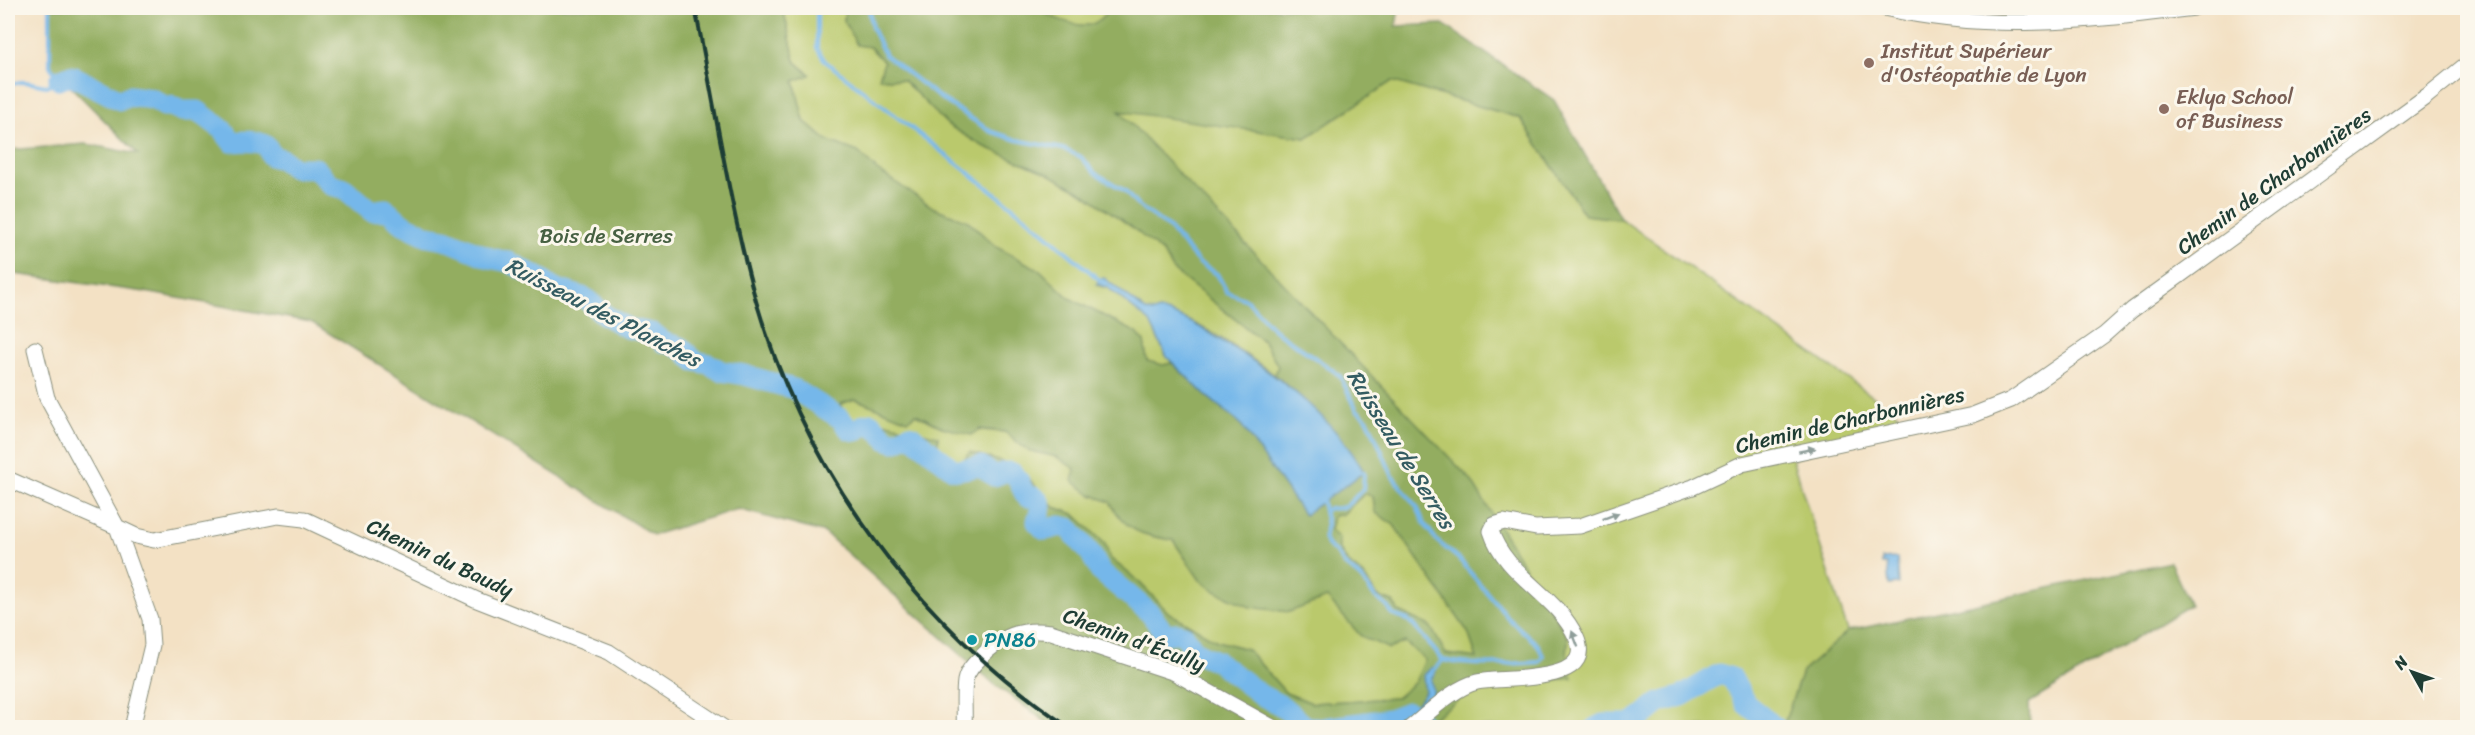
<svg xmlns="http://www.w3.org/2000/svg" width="2475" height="735" font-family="Sriracha,sans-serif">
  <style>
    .green { fill: #bac96c; stroke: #6c8350; stroke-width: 1.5 }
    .forest { fill: #93ad60; stroke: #59754a; stroke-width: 1.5; fill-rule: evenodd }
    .water { fill: #75b7ea; stroke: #4a7a8f; stroke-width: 1.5 }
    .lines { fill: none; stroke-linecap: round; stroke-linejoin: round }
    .stream { stroke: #75b7ea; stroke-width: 4 }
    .river { stroke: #75b7ea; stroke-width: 21 }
    .minor-casing { stroke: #898f7c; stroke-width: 17 }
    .minor { stroke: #fff; stroke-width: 15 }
    .rail { stroke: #1f3d34; stroke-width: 4 }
    .oneway { fill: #8f9e9a }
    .education-dot { fill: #8d6e63; stroke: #fbf7ec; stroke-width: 2 }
    .culture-dot { fill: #0f9aa8; stroke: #fbf7ec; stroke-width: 2 }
    .labels { text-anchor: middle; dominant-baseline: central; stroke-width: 6; stroke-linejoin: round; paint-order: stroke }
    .education-label { font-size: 21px; fill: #785e54; stroke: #fbf7ec; text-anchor: start }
    .street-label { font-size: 21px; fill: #1f3d34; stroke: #fbf7ec }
    .park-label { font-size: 21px; fill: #466042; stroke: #fbf7ec }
    .culture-label { font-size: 21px; fill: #0d838f; stroke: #fbf7ec; text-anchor: start }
    .water-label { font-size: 22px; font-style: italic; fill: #345c62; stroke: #fbf7ec }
  </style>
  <rect width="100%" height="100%" fill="#fbf7ec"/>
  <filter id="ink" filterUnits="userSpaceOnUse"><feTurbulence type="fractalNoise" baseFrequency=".0167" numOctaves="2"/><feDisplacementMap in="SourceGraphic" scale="12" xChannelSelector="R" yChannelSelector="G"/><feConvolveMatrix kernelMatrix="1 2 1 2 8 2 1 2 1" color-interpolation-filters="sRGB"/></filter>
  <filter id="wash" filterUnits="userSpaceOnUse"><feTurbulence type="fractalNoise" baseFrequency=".008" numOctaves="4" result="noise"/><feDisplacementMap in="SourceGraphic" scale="24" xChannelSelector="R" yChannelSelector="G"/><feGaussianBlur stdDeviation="1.35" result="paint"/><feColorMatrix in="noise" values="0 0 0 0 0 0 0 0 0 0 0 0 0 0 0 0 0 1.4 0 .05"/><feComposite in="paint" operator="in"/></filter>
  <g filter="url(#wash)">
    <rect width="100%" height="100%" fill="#f3e1c4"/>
    <g class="green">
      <path d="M783,8h62l-1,13 40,41 -5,16 24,2 45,45 33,20 68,29 36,20 48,34 30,25 11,18 90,71 14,24 -3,9c-36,-25 -75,-55 -116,-65l-5,2 -8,-1 -42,-33 -5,8 9,2 42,34 15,32 7,9 -9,2 -16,-4 -3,-19 -7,-9 -68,-35 -29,-28 -44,-23 -28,-26 -34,-13 -57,-38 -19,-17 -32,-13 -22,-19 -10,-40 16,-7 -15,-13z"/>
      <path d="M1039,8h72c-6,7 -12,16 -22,17 -13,2 -42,-8 -50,-17z"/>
      <polygon points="1392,81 1520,118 1585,215 1621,219 1909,422 1792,459 1848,631 1802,672 1783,727 1433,727 1427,723 1473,689 1567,655 1568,638 1118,110 1306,138"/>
      <path d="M855,399l53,21 7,-6 27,13 63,5 22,18 30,7 18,12 17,26 18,6c17,31 31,34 63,39l27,40 89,32 38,-15 34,39 44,6 21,18 -11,23 -18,15 -85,5 -26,-10 -39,-44 -30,-8 -48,-28 -31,-32 -28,-23 -36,-44 -20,-7 -36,-40 -56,-5 -14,-4 -10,-9 -69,-31 -15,3 -8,-7 -6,-10z"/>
      <polygon points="1365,493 1373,497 1375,512 1394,525 1468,632 1477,658 1446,654 1430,626 1399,612 1393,602 1377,596 1364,576 1347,562 1330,530 1333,516 1343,514"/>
    </g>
    <g class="forest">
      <path d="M50,8h733l12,53 15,14 -16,6 10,40 22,19 32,12 19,18 57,38 34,13 28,26 44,23 29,28 68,35 7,9 3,19 16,4 9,-2 32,31 36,29 64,92 60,-43c-23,-37 -55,-70 -89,-97l3,-9 -14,-24 -90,-71 -11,-18 -30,-25 -48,-34 -36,-20 -68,-29 -33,-20 -45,-45 -24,-2 5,-16 -14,-15 -13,-2 -13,-24 1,-13h194c8,9 37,19 50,17 10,-2 16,-10 22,-17h288l-3,18 47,-2 111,76 67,119 -36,-4 -65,-97 -128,-37 -86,57 -187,-27 352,369 97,158 -1,17 5,23 -99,11 -45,33 5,5h-380l-59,-43 -169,-151 -87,-24 -85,26 -342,-213 -166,-30 -137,-19v-123l78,-6 52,10 -88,-88zM855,399l53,21 8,-6 26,13 29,8 9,-6 25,3 22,18 30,7 18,12 -3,12 20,14 18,7c16,30 31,33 63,38l27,40 13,10 37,17 39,5 38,-14 34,38 28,13 16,-7 20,18 -10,22 -19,16 -84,5 -26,-10 -39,-44 -30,-8 -48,-28 -31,-32 -28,-23 -5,-14 -31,-30 -20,-7 -36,-40 -48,-15 -8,10 -14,-4 -10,-9v-13l-70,-18 -14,3 -8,-7 -5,-10zM1365,493l8,3 2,16 19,13 74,107 9,26 -31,-4 -16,-28 -31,-14 -6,-10 -16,-6 -13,-20 -17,-14 -8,-13v-11l-9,-8 3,-14 10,-2z"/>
      <polygon points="2170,562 2190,605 2029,703 2030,727 1783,727 1802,672 1848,631"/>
    </g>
    <g class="water">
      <path d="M1104,278l42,33 8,1 5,-2c24,6 43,18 65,32 53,33 109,74 140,130l-60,43 -64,-92 -36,-29 -37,-37 -17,-35 -42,-34 -11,-4 2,-5z"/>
      <polygon points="1897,558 1899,584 1889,585 1887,564 1882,564 1882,559"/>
      <polygon points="1432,667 1436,671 1431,679 1434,697 1420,711 1414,708 1425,692 1423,676"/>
    </g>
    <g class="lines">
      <g class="stream">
        <polyline points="817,8 817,48 825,61 1027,218 1102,282"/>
        <path d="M869,8l3,20 13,27 51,40 54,36 27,9 46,9 18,8 13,15 31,19 11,13 32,23 31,36 18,11 10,18 20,8 26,29 61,42 6,5 17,34 11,10 25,57 24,30 7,16 13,18 22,18 50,60 29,26 5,11 -4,6c-31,2 -65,5 -96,-2l-12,13"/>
        <path d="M8,86c16,-8 23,-2 39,0l12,-6 -9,-14v-58"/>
        <polyline points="1321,497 1327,524 1324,537 1327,545 1337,553 1344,564 1361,578 1375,597 1388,607 1393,615 1408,620 1413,625 1443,660"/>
        <path d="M1325,511l4,-3c18,3 22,-7 34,-19l1,-17"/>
      </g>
      <g class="river">
        <path d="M59,80l10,-4 6,1 45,23 9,-4 24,3 11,7h7l11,5h16l25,19 9,12c8,-1 30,-2 35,5 2,2 3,6 4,9l11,3 12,9h21l16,17 14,4 26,22 15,-2 17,15 25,12 17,3 45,19 19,4 31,16 14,10 31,10 20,17 22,13 25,5 11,9 17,5 15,14 14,3 12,7 24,4 49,14 46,29 10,12 6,1 9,-7 6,-1 17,17 6,2 14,-7 4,1 41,33 5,1 23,-4 13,10c4,-1 10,-5 15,-4 10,1 12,18 18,25h8c10,9 4,14 2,25l8,8 15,-4 9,2 22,26 9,17 50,42 15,21 12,-1 7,2 12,17 22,10 43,33 21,11 23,20 11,2"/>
        <polyline points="1324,728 1390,719 1408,712 1414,714 1425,728"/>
        <polyline points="1595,728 1603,724 1629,724 1638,720 1659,703 1682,696 1719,674 1732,678 1746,704 1776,728"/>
      </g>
    </g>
  </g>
  <g filter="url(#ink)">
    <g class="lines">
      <g class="minor-casing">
        <g id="minor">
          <path d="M1884,8c109,25 201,13 310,0"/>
          <polyline points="35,349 47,398 117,527 136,536 154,540 278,516 304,519 477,600 609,652 724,728"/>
          <polyline points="8,479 117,527 150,619 152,645 132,728"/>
          <path d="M964,728c1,-16 -1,-32 1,-47 2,-10 9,-17 15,-23 21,-22 41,-30 71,-26l124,41 99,55"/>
          <path d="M1410,728c20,-16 43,-40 67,-46 23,-6 122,4 99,-45 -19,-42 -71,-61 -85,-106l3,-6 10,-3 32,6 44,-2 113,-39 49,-23 231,-49 38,-15 93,-65 28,-25 295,-214 41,-33"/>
          <polyline points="2467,728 2468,727"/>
        </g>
      </g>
      <use href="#minor" class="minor"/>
      <path class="rail" d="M695,8c20,97 34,197 61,293 51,174 164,326 314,427"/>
    </g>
    <defs><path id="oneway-solid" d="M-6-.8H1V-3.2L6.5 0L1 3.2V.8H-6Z" transform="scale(1.5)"/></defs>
    <g class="oneway">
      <use href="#oneway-solid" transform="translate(1807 450) rotate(-10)"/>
      <use href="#oneway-solid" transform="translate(1611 516) rotate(-21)"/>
      <use href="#oneway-solid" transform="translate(1575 639) rotate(-111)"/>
    </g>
  </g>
  <g class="education-dot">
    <circle cx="1869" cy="63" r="6"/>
    <circle cx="2164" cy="109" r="6"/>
  </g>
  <circle class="culture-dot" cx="972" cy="640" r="6"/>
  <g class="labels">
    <g class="education-label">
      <text x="1881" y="51">Institut Supérieur<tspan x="1881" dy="24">d'Ostéopathie de Lyon</tspan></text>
      <text x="2176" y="97">Eklya School<tspan x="2176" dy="24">of Business</tspan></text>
    </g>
    <g class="street-label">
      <text transform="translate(2274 181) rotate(-36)">Chemin de Charbonnières</text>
      <text transform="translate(1850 420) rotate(-13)">Chemin de Charbonnières</text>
      <text transform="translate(440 558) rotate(25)">Chemin du Baudy</text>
      <text transform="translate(1134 640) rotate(20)">Chemin d'Écully</text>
    </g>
    <g class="park-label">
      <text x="606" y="236">Bois de Serres</text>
    </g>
    <g class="culture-label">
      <text x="984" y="640">PN86</text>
    </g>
    <g class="water-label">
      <text transform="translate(603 312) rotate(27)">Ruisseau des Planches</text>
      <text transform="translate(1401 449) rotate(58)">Ruisseau de Serres</text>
    </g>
  </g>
  <rect width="2475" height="735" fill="none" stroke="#fbf7ec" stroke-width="30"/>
  <g transform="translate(2412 672) rotate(310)" stroke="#fbf7ec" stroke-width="4.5" paint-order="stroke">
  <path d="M0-4.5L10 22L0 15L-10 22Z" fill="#1f3d34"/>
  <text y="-9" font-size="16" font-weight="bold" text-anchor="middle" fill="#1f3d34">N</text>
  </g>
</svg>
